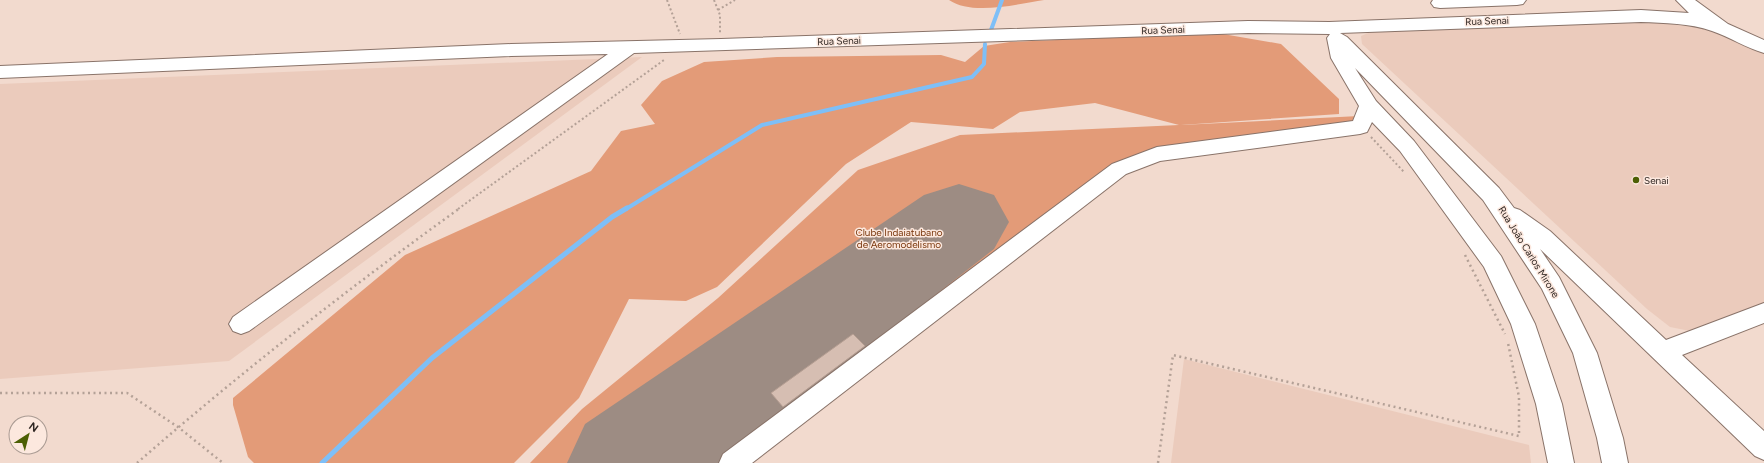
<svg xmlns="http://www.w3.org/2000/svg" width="1764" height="463" font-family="Figtree,sans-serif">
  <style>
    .built { fill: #ebcbbc }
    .green { fill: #e39b78 }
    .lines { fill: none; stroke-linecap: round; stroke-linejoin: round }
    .stream-far1 { stroke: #7ebff7; stroke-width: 4 }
    .stream { stroke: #7ebff7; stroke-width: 5 }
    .runway { fill: #9d8c83; fill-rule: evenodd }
    .building { fill: #d6beb2; stroke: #b59e92 }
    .minor-casing { stroke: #897369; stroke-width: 2 }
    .path-far1 { stroke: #b4a197; stroke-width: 2; stroke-dasharray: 2 2.5; stroke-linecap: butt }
    .path { stroke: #b4a197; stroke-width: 2.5; stroke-dasharray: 2 3.5; stroke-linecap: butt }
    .minor { fill: #fff; fill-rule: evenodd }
    .poi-dot { fill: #4c5f04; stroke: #fce8de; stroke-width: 1.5 }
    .labels { text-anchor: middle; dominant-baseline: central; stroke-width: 3; stroke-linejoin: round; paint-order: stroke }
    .street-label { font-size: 10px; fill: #302723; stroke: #fce8de }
    .poi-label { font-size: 10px; fill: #302723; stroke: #fce8de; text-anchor: start }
    .park-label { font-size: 10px; fill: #78350a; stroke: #fce8de }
  </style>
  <rect width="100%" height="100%" fill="#f2dace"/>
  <g class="built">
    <polygon points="1661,20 1697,24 1764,50 1764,303 1690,331 1670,327 1647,309 1362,44 1361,36 1375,30"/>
    <polygon points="642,57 229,361 0,379 0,84"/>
    <polygon points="1184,359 1529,445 1531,463 1171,463"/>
  </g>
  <g class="green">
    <path d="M949,0h95c-27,4 -72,16 -95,0z"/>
    <polygon points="1217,33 1281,44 1339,99 1339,114 1181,125 1359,116 1360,127 1157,154 1119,169 730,463 530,463 582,409 718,298 858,170 960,135 1179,125 1095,103 1020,112 993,129 911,122 846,164 717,287 686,301 629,299 579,398 514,463 254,463 248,457 233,405 233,398 405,255 591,171 621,131 655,124 641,105 662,81 704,62 777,57 941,55 965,62 984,46 1010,42"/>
  </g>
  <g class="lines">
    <g class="stream-far1">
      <polyline points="991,30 1002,0"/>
      <polyline points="626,209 762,125 972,77 984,64 985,44"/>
    </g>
    <polyline class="stream" points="322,463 432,358 612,217 627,208"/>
    <polygon class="runway" points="959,184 994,195 1009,222 994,249 721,463 567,463 585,424 924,195"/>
  </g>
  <polygon class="building" points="853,334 865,346 783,407 771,393"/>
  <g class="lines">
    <g class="minor-casing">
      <g id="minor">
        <polygon points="1433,0 1526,0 1523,4 1517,5 1440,8 1434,7 1431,3"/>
        <path d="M1676,0h19l33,24 36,16v13c-18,-5 -34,-16 -52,-22 -23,-8 -47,-8 -71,-9l-301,11 7,4 152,151 15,20 6,2 30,21 116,109 98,-37v20l-82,32 82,76v29l-9,-4 -215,-207 19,28 38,76 26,85 5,25h-26l-5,-25 -24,-85 -31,-64 -59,-89 -128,-132 21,33 38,40 87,115 34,68 27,80 12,59h-26l-12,-59 -25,-80 -27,-57 -84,-116 -28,-29 -5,10 -7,2 -200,27 -34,13 -374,289h-33l4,-9 389,-290 45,-17 196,-26 6,-15 -28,-48 -4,-20 3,-4 -82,-1 -614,20 -385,278 -8,3 -8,-3 -4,-7 4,-7 375,-263 -97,2 -511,22v-12l511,-22 210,-5 527,-18 81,1 312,-12 48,3z"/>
      </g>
    </g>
    <g class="path-far1">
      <polyline points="667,0 680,34"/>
      <polyline points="714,0 720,15 720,33"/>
      <polyline points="718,10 735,0"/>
      <polyline points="1371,137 1404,172"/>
      <polyline points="458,209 664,60"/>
    </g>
    <g class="path">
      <polyline points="1465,255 1505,334"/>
      <polyline points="0,393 127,393 178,427 223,463"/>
      <path d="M137,463c103,-90 212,-175 323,-255"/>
      <polyline points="1158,463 1173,355 1519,436 1519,397 1508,343"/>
    </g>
    <use href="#minor" class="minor"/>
  </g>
  <circle class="poi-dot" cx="1636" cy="180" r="4"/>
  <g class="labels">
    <g class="street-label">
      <text transform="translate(1487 21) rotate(-2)">Rua Senai</text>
      <text transform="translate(1163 30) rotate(-2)">Rua Senai</text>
      <text transform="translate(839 41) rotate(-2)">Rua Senai</text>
      <text transform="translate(1529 252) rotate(58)">Rua João Carlos Mirone</text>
    </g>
    <g class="poi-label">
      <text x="1644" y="180">Senai</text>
    </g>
    <g class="park-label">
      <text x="899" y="232">Clube Indaiatubano<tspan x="899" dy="12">de Aeromodelismo</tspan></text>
    </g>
  </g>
  <g transform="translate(28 435) rotate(36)"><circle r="19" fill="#fce8de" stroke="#aa9b93"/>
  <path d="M0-3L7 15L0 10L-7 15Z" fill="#4c5f04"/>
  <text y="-6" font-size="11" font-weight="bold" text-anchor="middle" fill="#302723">N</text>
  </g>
</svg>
